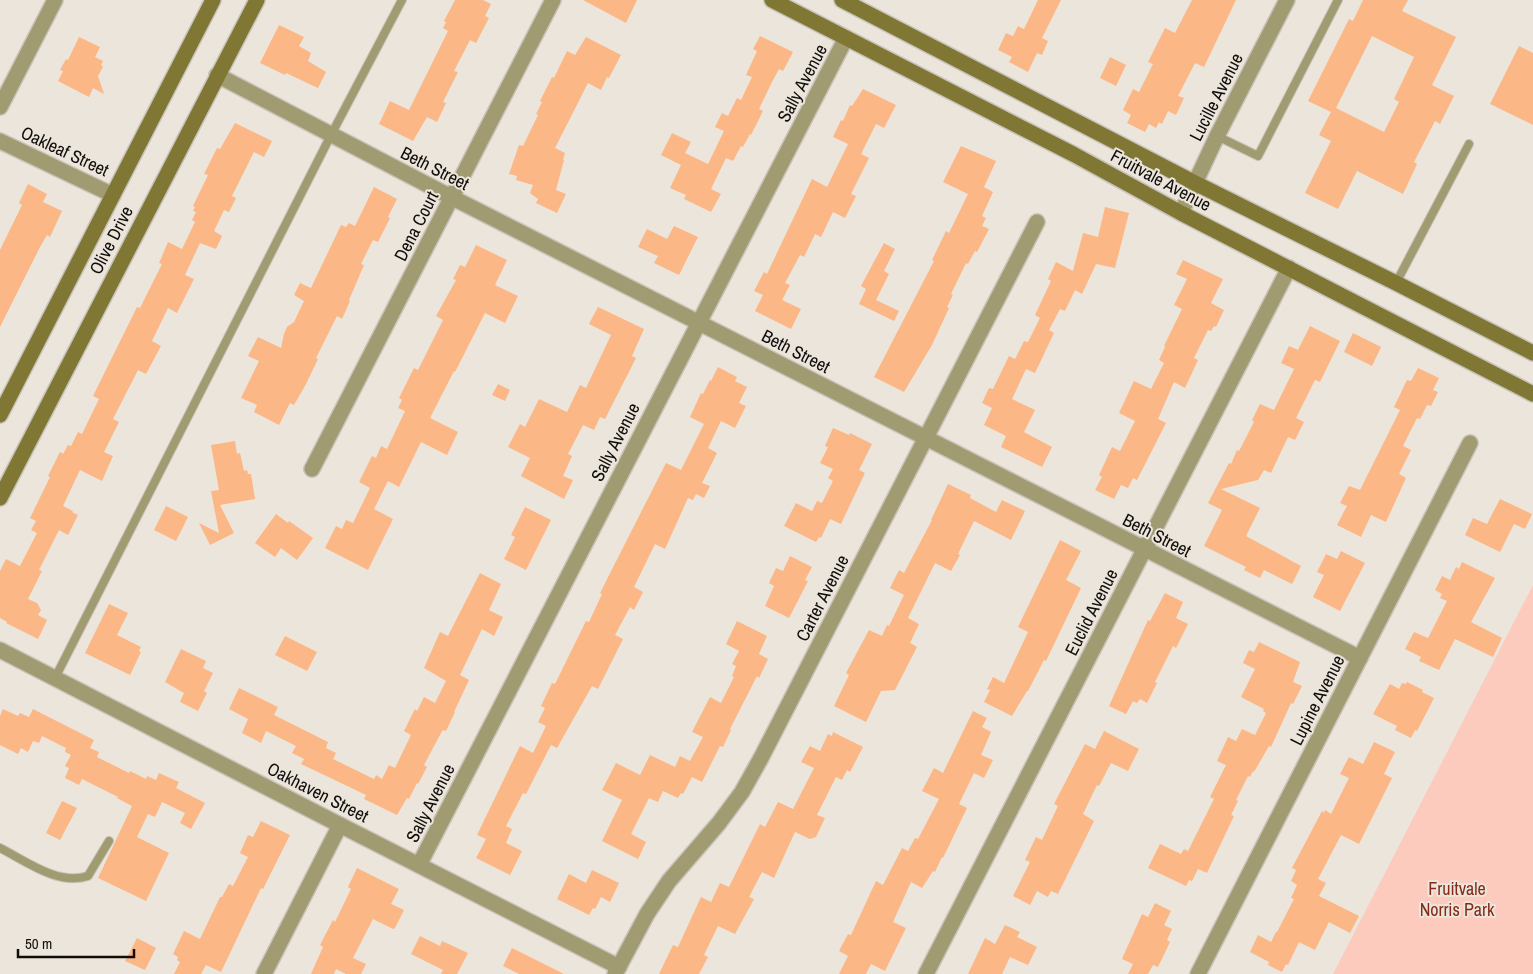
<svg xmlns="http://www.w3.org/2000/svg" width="1533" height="974" font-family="'Archivo Narrow',sans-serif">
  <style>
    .green { fill: #fdcabe }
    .building { fill: #fcb786; fill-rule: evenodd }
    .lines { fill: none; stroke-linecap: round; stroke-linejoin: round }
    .lane-casing { stroke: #c9c3ba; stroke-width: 10 }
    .street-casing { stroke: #c9c3ba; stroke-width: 18 }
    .secondary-casing { stroke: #c9c3ba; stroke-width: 18 }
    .lane { stroke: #a19b72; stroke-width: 8 }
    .street { stroke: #a19b72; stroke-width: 15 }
    .secondary { stroke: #807735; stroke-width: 15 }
    .labels { text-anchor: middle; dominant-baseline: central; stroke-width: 4; stroke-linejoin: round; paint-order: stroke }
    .street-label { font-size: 18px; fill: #100e0b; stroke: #ece5db }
    .park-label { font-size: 18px; fill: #842b18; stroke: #ece5db }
  </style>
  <rect width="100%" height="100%" fill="#ece5db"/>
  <polygon class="green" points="1533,585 1533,974 1333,974"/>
  <g class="building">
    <polygon points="455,0 483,0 491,4 485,16 489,18 476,43 470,40 454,71 458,72 443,102 446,103 437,122 427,117 413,141 379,124 390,101 409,110 448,31 443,28 446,22 444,21"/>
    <polygon points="583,0 637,0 626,23"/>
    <polygon points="1038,0 1061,0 1042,38 1048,41 1042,55 1037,53 1028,72 1009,62 1012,57 998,50 1006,33 1013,36 1018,26 1024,29"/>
    <polygon points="1192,0 1236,0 1204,67 1195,63 1178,96 1184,98 1176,115 1168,111 1162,124 1159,122 1156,128 1149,124 1145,132 1127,123 1131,115 1123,110 1133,89 1139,92 1153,64 1148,62 1165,28 1175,33"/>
    <path d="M1363,0h45l-6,11 54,26 -24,48 22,11 -14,28 -5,-3 -21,41 3,2 -14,30 -46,-23 -19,38 -33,-16 26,-52 -12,-6 12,-23 -23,-11 41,-82 4,2zM1372,36l42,21 -20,42 5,3 -15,30 -48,-24z"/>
    <polygon points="279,25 304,37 299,46 311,53 308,61 326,72 318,88 286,73 285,75 260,63"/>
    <polygon points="760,36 793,52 783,71 779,69 772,82 759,109 763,111 751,135 750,134 743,147 741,146 733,161 726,158 711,189 721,194 711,212 684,199 686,195 670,188 681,165 661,155 672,133 691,142 685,153 708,164 724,131 715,127 722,113 728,116 737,98 741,100 752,77 746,75 757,51 753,49"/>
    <polygon points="79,37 100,47 95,57 103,61 101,65 103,67 98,76 104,94 93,88 89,97 58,81 63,71 60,70 66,59 68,60"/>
    <polygon points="586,37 621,55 609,78 607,77 601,90 588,83 555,148 565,153 563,160 564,160 556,190 566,194 557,213 536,203 538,199 530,193 533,185 516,180 517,176 509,174 519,145 523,146 538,115 536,114 542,102 540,101 552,77 554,78 567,51 575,55"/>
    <polygon points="1519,46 1533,53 1533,125 1490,104"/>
    <polygon points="1110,57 1126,65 1116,86 1100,78"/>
    <polygon points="863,89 896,105 884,128 876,124 861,154 869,158 851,194 856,196 845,218 833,212 821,237 815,234 804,257 800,255 785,283 790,285 782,300 801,309 791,329 755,311 763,295 754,291 764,272 767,274 812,179 827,187 848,144 833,137 841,120 843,121 850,105 852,106"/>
    <polygon points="235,123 272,141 264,157 254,152 232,196 236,198 229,212 224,210 214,231 222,236 216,249 200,243 185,275 194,279 177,313 168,308 152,341 161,346 146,374 138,370 113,419 119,422 104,452 113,456 102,481 80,470 63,506 73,511 72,512 78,515 68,535 59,530 39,570 42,571 28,599 37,603 41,610 38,615 47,620 38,639 6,623 7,622 0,618 0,571 6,559 20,566 37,533 31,530 36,521 30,518 50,477 48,476 60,452 63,454 68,445 71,446 78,432 82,434 99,399 93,396 137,307 140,308 162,264 159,263 168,242 182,249 195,222 192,220 196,212 193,211 195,207 193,206 208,175 204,174 217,148 220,149"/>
    <polygon points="961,146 996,161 984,187 993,192 982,216 986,218 982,226 989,229 977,252 975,251 968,264 966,263 951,294 953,295 947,307 949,308 932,345 904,392 874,377 934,261 932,260 946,231 949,233 968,194 943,182"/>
    <polygon points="28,184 47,194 43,202 62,211 50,237 47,235 40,247 0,327 0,250 22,205 19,203"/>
    <polygon points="374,187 397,199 388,217 390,218 378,242 373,240 361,264 364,265 349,300 350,301 342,319 337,316 316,358 318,359 306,384 294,405 290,403 279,425 254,412 257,405 241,398 259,361 248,356 258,337 281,348 284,334 287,327 294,322 304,301 294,295 300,283 311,288 341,225 346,227 349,223 355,226"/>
    <polygon points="1105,207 1129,213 1115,268 1096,264 1082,294 1075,290 1065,311 1060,309 1049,330 1054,333 1035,373 1026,369 1012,399 1035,410 1024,432 1052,447 1042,467 1001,447 1006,436 984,425 992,408 982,403 989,388 993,389 1009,356 1015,359 1024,341 1028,342 1040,318 1035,315 1051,281 1048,279 1056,262 1073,271 1083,233 1098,237"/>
    <polygon points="674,226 698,237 679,275 654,263 658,256 638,247 647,229 667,239"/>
    <polygon points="884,243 895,249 884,271 889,274 876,300 899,311 894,321 859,304 866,289 861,286"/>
    <polygon points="476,245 507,260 495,285 518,296 505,323 485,313 455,372 454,371 430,418 458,432 447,455 421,442 399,487 388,481 374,509 393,519 368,570 325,548 336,526 342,529 346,520 353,523 370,488 359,482 372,456 376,458 381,446 387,449 405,411 398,408 402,400 399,398 414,368 418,370 443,320 436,316 456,280 453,279 460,265 465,267"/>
    <polygon points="1183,260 1223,279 1211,303 1224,310 1216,327 1214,326 1211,331 1208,330 1194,358 1198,360 1185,388 1174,382 1158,419 1166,423 1137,480 1133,478 1128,488 1121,485 1114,499 1095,490 1102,477 1099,475 1112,447 1120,451 1135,421 1119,413 1134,381 1151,389 1164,363 1159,360 1165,347 1164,346 1182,309 1174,305 1187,279 1176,274"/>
    <polygon points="598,307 644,329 632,356 636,358 605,419 600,417 594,430 583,425 568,454 572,456 563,476 573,480 564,499 521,476 530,458 508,447 520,424 525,427 539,399 567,412 580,385 586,388 611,335 589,324"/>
    <polygon points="1310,326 1340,341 1320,382 1315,380 1296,418 1304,422 1295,440 1288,437 1271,473 1264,470 1258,480 1221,489 1260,508 1246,536 1301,566 1292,584 1264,570 1260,578 1244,570 1246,567 1204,546 1222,510 1208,503 1229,463 1231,464 1237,450 1239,451 1254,422 1252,420 1260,404 1274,410 1294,369 1281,363 1289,346 1298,350"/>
    <polygon points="1353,333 1381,347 1372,366 1344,352"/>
    <polygon points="718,367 737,377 735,381 747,387 739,403 746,406 735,428 721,421 708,448 717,453 702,483 710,486 704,498 696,494 693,500 688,498 665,549 655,544 634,587 643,592 634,610 630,607 615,635 623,639 598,689 592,686 557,748 551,745 526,794 523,793 506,826 512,829 506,843 522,851 510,875 476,858 486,839 477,835 520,746 533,753 546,726 538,722 545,708 541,706 552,683 555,684 586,621 589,622 602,594 600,593 666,463 681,470 704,424 690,417 701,393 703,394 710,380 711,381"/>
    <polygon points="1418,368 1439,378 1433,390 1438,392 1431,406 1427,405 1420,419 1417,418 1403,446 1411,450 1399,474 1406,478 1386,522 1371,515 1361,537 1337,525 1347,506 1340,503 1349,486 1360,490 1400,410 1394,407 1407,380 1411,381"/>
    <polygon points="498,384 510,390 505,401 492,395"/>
    <polygon points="833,428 849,435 850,433 872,444 859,470 865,473 841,524 830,519 821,538 819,537 816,542 784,526 796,503 812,511 817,501 822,503 833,481 828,478 833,469 820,463 828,447 825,446"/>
    <polygon points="235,441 237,454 240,453 244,471 247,470 248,474 251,474 255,499 220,505 234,533 210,545 199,523 219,533 211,491 219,490 211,445"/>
    <polygon points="948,484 971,495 970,498 996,512 1002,500 1025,511 1011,540 974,521 958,554 960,555 951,571 935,563 908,618 919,624 910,643 917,647 895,690 881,691 866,722 834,706 849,675 846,673 869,630 882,636 887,625 889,626 904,595 890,588 899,570 904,573 932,520 931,520"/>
    <polygon points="1500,499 1532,514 1525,529 1514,524 1500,552 1465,535 1473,518 1487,524"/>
    <polygon points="166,506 188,517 176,541 154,530"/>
    <polygon points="525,507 551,520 526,570 504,559 515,537 511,535"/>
    <polygon points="276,514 288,523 289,521 313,538 297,560 281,548 275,557 255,543"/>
    <polygon points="1060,540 1081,551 1066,580 1081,588 1046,661 1044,660 1028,691 1027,691 1012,716 984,702 990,690 987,689 993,677 1004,683 1028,632 1018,627"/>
    <polygon points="1341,551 1365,563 1340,611 1313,597 1324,575 1317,572 1326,554 1337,559"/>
    <polygon points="790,556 812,567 805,580 808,581 789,618 765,606 774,586 769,583 776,568 783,571"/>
    <polygon points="1462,562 1495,578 1471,622 1502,638 1493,657 1455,639 1439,670 1419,661 1421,657 1405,649 1414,632 1428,638 1447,601 1440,598 1442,594 1435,590 1442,576 1450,580 1456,567 1459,569"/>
    <polygon points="480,573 501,584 489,610 503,617 494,636 482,629 460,675 469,680 454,712 455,712 446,731 443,730 441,733 424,765 427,767 418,784 417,783 409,799 407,798 397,815 364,799 366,795 301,764 304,759 292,753 296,746 266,731 261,743 242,733 248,719 229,709 239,688 278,707 274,715 328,742 326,748 336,753 333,759 374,779 376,775 382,779 389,765 395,768 411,735 404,731 415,709 417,711 424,697 435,703 446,681 424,668 440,632 448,636"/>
    <polygon points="1165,593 1183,602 1176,618 1188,624 1176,648 1173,646 1155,682 1157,683 1147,703 1140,699 1137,703 1133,701 1126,714 1109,706 1148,620 1150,621"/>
    <polygon points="109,604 128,613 117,635 141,647 139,651 141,652 130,675 85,653"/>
    <polygon points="737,621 767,636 759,654 768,659 759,678 757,676 730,729 731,730 723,747 720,746 702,782 692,777 683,794 681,793 678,798 663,791 658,802 649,798 631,834 646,842 638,859 602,841 622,800 602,790 616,763 640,775 650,755 675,767 680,756 690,761 703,737 692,732 710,697 721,703 734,677 732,676 736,666 732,664 739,651 726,644"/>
    <polygon points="285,636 317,652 307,671 275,655"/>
    <polygon points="1259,642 1300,662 1293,682 1302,686 1293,704 1291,703 1271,747 1269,746 1254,772 1253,771 1250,777 1248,776 1236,800 1238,801 1231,815 1234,816 1207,873 1198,869 1192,881 1189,880 1186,886 1148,868 1160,844 1181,854 1184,849 1188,851 1214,799 1210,797 1226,765 1217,761 1228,737 1236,741 1242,729 1255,735 1266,713 1263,711 1264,709 1241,697 1255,669 1243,663 1249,650 1254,652"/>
    <polygon points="181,649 206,661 203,668 213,673 204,691 207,693 198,711 180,702 184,693 165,682"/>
    <polygon points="1407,682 1423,690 1422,692 1434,698 1417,731 1415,730 1411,738 1395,730 1397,726 1373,714 1390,684 1399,689 1402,683 1406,684"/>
    <polygon points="3,709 18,716 20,713 29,717 33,709 94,740 90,748 99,752 97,757 129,773 130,771 146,779 147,776 156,780 159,773 179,782 176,788 205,803 191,829 180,823 185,813 162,802 155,817 148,814 137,837 169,853 146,901 98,878 132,806 117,798 118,797 82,779 79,785 65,778 69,768 65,766 71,755 65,752 66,748 42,736 39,743 33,741 28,752 21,748 18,754 0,745 0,716"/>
    <polygon points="973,711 987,718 982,727 991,732 981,755 993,760 984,778 974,773 959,804 967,808 943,858 942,857 935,872 933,871 922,888 911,882 893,922 906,928 885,971 871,964 866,974 839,974 848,956 839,951 848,934 851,935 876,881 883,885 902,848 908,851 915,838 918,839 939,799 922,791 934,768 943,773"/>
    <polygon points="1104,731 1139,749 1128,771 1111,763 1099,786 1097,785 1083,814 1094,821 1058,894 1051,891 1048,897 1037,891 1030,905 1013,896 1030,862 1025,860 1036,837 1042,840 1058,806 1054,804 1085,744 1095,749"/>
    <polygon points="833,732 863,747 850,772 847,770 842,780 836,777 817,815 825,818 816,837 810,839 795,832 774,878 762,872 749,897 754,899 735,934 718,926 704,955 708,957 699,974 659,974 673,945 678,947 701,897 711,902 720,883 729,887 760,824 765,827 778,802 793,809 814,768 801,762 810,746 820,751 828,734 832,736"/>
    <polygon points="1374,742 1395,752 1384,774 1392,778 1359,844 1341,835 1318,879 1326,883 1319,896 1359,916 1350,933 1329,922 1315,950 1299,942 1288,965 1286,964 1282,972 1268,965 1269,962 1250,952 1258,935 1271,942 1276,932 1277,932 1294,899 1291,898 1297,885 1291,881 1296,870 1292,868 1322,811 1324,813 1325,810 1331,814 1349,778 1340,774 1349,757 1363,764"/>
    <polygon points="62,801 77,808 60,840 46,833"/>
    <polygon points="261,821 290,835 263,889 261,888 221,972 206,965 201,974 174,974 180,962 177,960 178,957 173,954 184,931 200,939 220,897 222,897 229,884 233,886 248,857 240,853 248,835 253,837"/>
    <polygon points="357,868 399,889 391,904 404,910 395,928 393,929 373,919 353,958 366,964 361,974 346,974 336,969 334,974 311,974 323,947 320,945 333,920 335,922 351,889 348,887"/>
    <polygon points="592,870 619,883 610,902 601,897 595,909 593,908 589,915 557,899 569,874 586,883"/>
    <polygon points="1155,903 1171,911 1164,925 1172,929 1167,940 1170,942 1158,967 1153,965 1148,974 1128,974 1133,964 1122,959 1142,914 1148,917"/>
    <polygon points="1005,925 1020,932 1017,937 1037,947 1028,965 1010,957 1002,974 968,974 985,938 995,944"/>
    <polygon points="420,936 440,946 442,941 468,953 457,974 441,974 443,970 411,954"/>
    <polygon points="137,938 156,948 145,970 125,961"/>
    <polygon points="512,948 564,974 519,974 503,966"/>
  </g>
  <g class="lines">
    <g class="lane-casing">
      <g id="lane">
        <polyline points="1217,136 1258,156 1338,0"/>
        <polyline points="1396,283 1469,144"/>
        <polyline points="55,678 331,135 402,0"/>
        <path d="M0,848c26,13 58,38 88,28l21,-35"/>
      </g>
    </g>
    <g class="street-casing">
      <g id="street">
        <polyline points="217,75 451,197 1360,658"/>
        <polyline points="0,107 55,0"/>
        <polyline points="0,141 113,195"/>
        <polyline points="1181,213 1217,136 1287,0"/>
        <polyline points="312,469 553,0"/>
        <polyline points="0,650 340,825 619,967"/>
        <polyline points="419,865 846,38"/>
        <polyline points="264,974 340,825"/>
        <polyline points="615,974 647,914 669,881 719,823 742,792 761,758 1037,222"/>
        <polyline points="926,974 1289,268"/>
        <polyline points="1198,974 1470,443"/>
      </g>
    </g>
    <g class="secondary-casing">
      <g id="secondary">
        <polyline points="772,0 1073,154 1181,213 1533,394"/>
        <polyline points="842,0 1195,183 1396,283 1533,353"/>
        <polyline points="0,415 213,0"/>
        <polyline points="0,498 257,0"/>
      </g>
    </g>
    <use href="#lane" class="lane"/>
    <use href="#street" class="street"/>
    <use href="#secondary" class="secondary"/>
  </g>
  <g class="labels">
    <g class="street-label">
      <text transform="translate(802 83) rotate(-62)">Sally Avenue</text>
      <text transform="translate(1216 97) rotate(-63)">Lucille Avenue</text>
      <text transform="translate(65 151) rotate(25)">Oakleaf Street</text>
      <text transform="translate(435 168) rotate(27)">Beth Street</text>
      <text transform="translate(1161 180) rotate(28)">Fruitvale Avenue</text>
      <text transform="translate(416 226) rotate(-63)">Dena Court</text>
      <text transform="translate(111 240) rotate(-63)">Olive Drive</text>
      <text transform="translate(796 351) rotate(27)">Beth Street</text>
      <text transform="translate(615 442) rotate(-63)">Sally Avenue</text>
      <text transform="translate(1157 535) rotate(27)">Beth Street</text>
      <text transform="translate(822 598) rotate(-63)">Carter Avenue</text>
      <text transform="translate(1091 612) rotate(-63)">Euclid Avenue</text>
      <text transform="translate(1317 700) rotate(-63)">Lupine Avenue</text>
      <text transform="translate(318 792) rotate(27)">Oakhaven Street</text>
      <text transform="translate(430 803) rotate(-63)">Sally Avenue</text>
    </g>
    <g class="park-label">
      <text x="1457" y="888">Fruitvale<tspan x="1457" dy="21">Norris Park</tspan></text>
    </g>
  </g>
  <path d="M18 949v8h116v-8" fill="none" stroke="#100e0b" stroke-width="2.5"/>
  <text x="25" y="949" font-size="15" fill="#100e0b" stroke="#ece5db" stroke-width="4" paint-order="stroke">50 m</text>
</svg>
